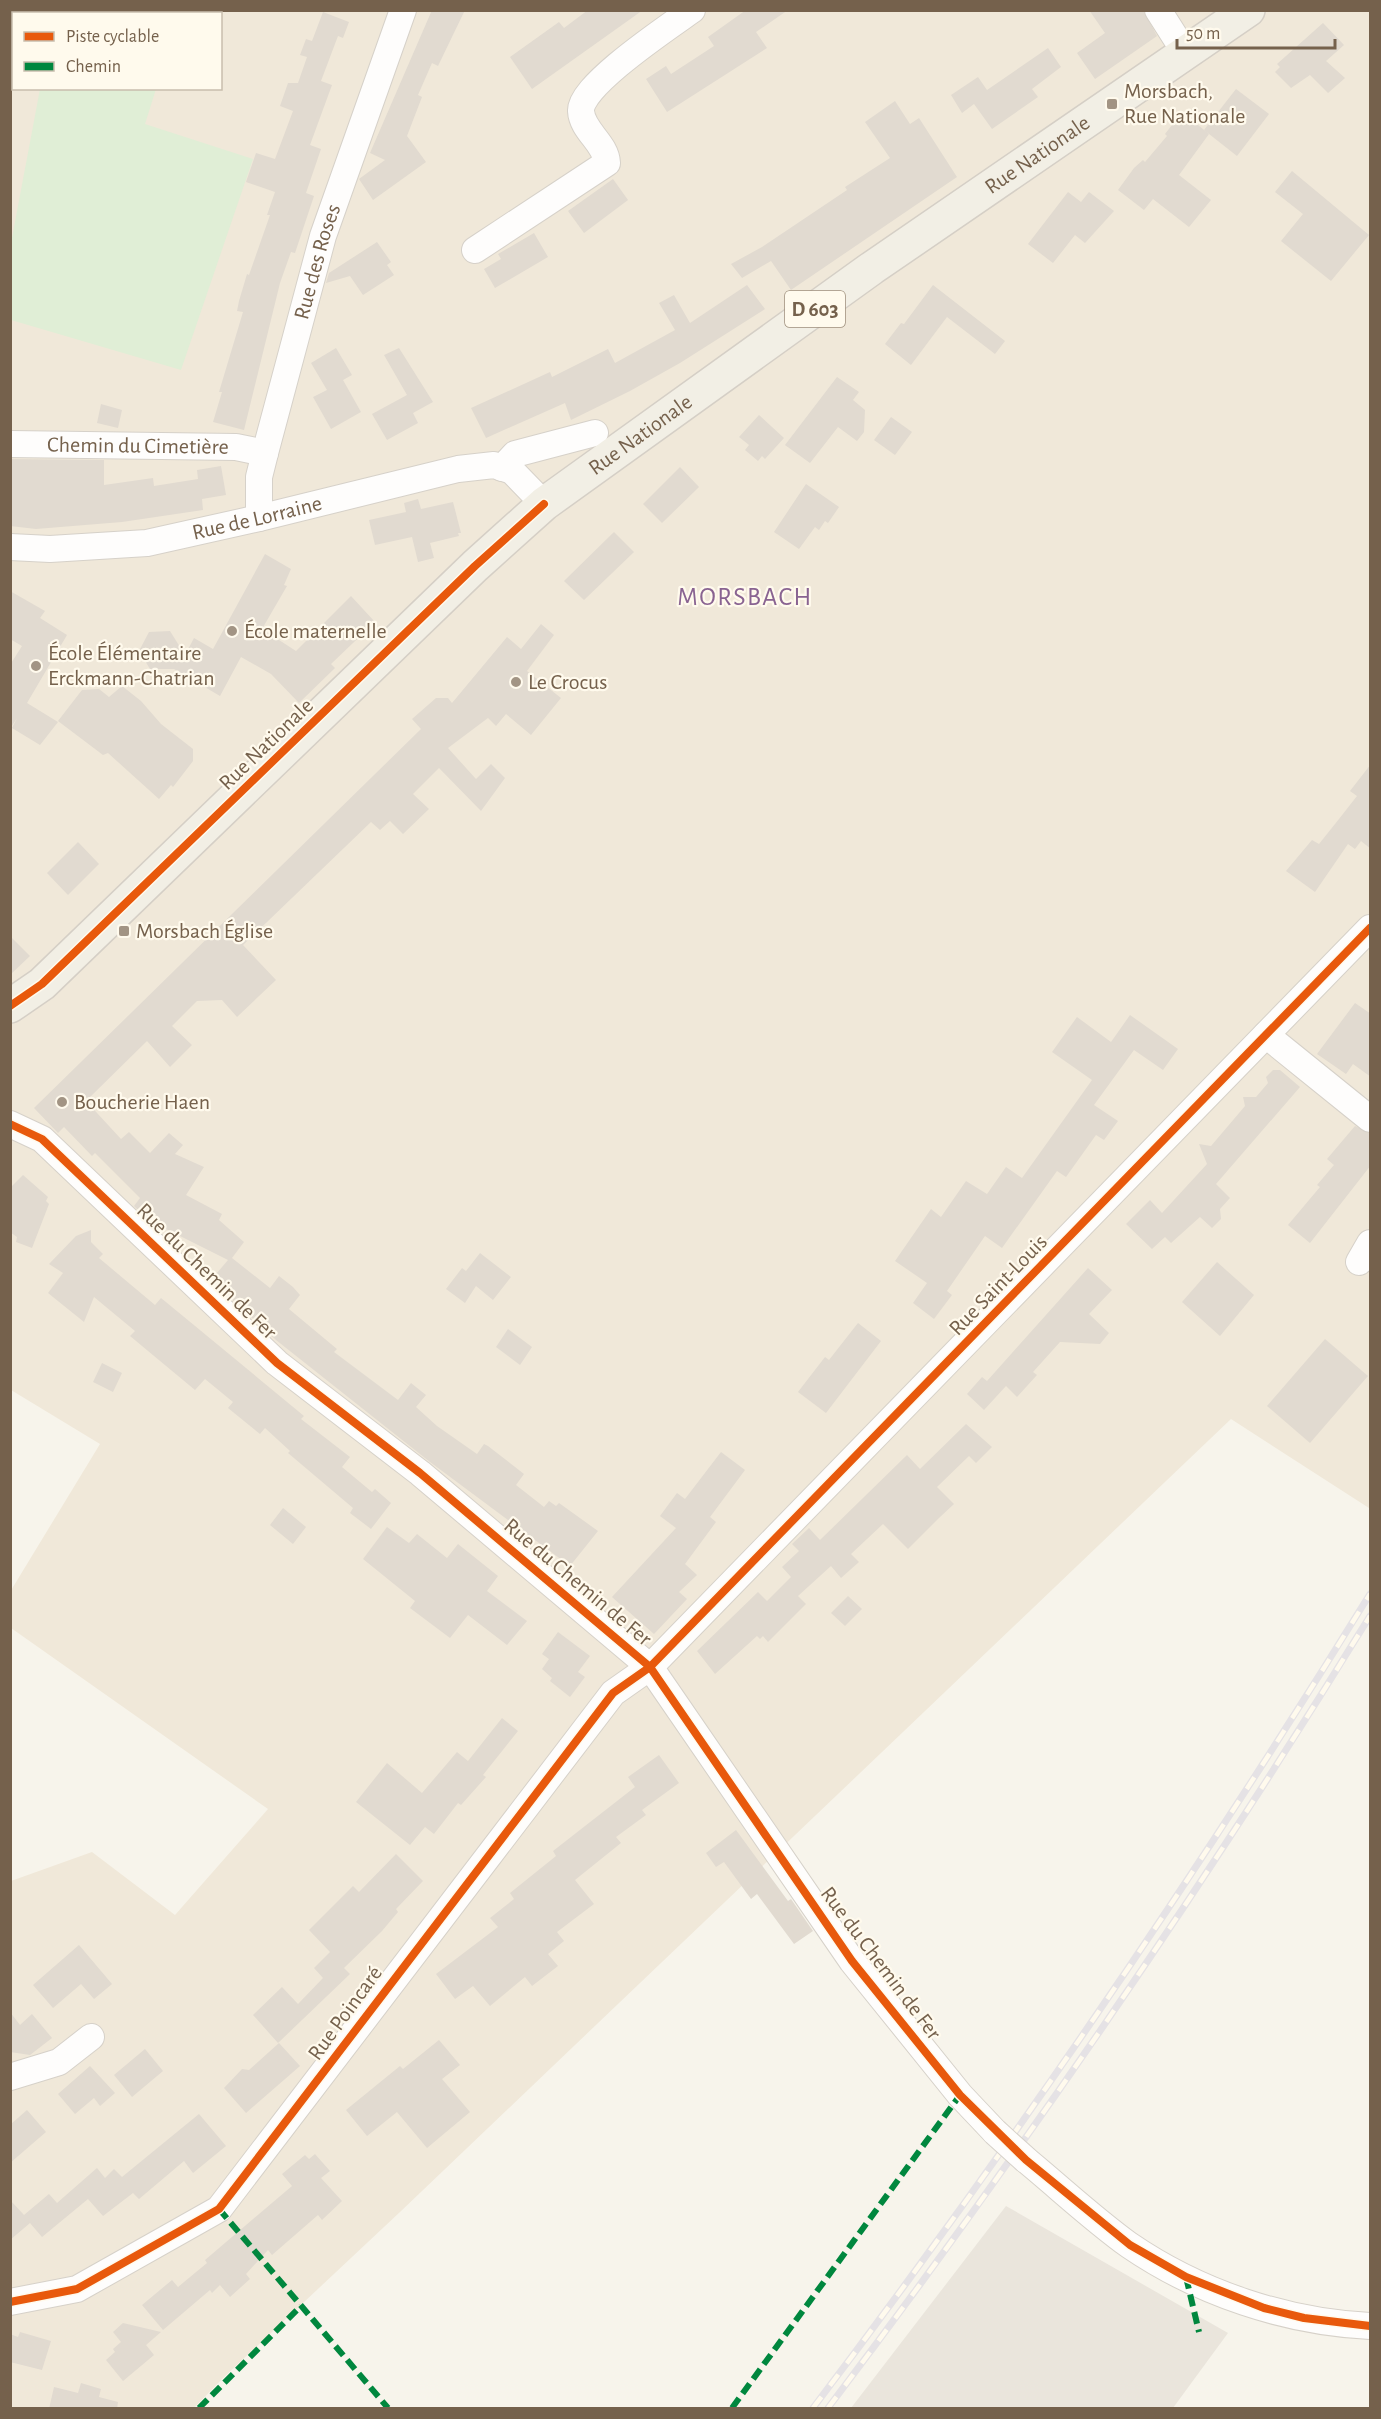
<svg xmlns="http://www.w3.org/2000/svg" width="1381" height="2419" font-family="'Alegreya Sans',sans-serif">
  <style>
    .residential { fill: #f0e8d9; fill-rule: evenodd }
    .industrial { fill: #eae5dc }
    .green { fill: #e0eed6 }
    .building { fill: #e1dad0 }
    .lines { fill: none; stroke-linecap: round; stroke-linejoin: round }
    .minor-casing { stroke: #d6d1c9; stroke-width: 28 }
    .major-casing { stroke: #d5cfc6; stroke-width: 36 }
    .minor { stroke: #fefdfc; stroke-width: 26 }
    .major { stroke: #f2efe5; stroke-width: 33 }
    .rail-casing { stroke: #e5e2e5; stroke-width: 7 }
    .rail { stroke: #fffaed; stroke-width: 4.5; stroke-dasharray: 14; stroke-linecap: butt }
    .minor-bridge-casing { stroke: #d6d1c9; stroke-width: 28; stroke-linecap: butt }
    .minor-bridge { stroke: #fefdfc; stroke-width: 26 }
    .quiet { stroke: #00873e; stroke-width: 6; stroke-dasharray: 12 6; stroke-linecap: butt }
    .cycleway-casing { stroke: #fffaed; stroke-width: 11 }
    .cycleway { stroke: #e8590c; stroke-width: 8 }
    .poi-dot { fill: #a29484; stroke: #fffaed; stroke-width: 2 }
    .labels { text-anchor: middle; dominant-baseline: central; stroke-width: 4.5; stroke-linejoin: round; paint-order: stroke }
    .shield { fill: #fffaed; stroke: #9e8f7c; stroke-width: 1.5 }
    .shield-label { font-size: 21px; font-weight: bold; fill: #75614c }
    .poi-label { font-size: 22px; fill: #75614c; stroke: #fffaed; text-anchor: start }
    .street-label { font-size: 22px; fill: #75614c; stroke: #fffaed }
    .quarter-label { font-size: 26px; letter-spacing: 1.5px; fill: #896391; stroke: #fffaed }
  </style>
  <rect width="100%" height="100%" fill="#f7f4eb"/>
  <path class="residential" d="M11,11h1359v1494l-1,3 -138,-89 -831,793 -178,167 -28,29h-183v-527l81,-29 83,63 93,-106 -257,-181 -1,-36 90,-148 -89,-54zM14,14h206v74h-206z"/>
  <polygon class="industrial" points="1006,2206 1228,2333 1173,2408 851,2408"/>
  <g class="green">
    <polygon points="55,10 181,10 181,11 180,14 54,13"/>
    <polygon points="40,89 156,89 145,124 253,159 181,370 11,320 11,243"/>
  </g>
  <g class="building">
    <polygon points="432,10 465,10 438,66 432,63 418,95 422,97 407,136 426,162 373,200 359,179 385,160 370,153"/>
    <polygon points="588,10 643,10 532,89 510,57 559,22 564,28"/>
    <polygon points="746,10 788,10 756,32 767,48 667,112 646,79 666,66 671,74 714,46 708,37"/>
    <polygon points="1089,10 1143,10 1157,36 1095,79 1077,53 1105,33"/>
    <polygon points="323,12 349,22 343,38 338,36 321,81 332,85 310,145 321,149 306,193 314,196 295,253 291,252 280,283 244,430 213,422 222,392 219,392 243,312 237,311 239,301 247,274 249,275 270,215 267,215 275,192 246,182 256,153 275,159 293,111 280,106 288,83 298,83 307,57 300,55 306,39 312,41"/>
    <polygon points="1323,23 1344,45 1326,61 1345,78 1328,93 1310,75 1291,88 1275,72 1280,67 1277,64"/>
    <polygon points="1048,48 1061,67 1032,89 1038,97 992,129 974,104 962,113 951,95 978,77 987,90"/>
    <polygon points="1236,89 1269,114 1237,156 1204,130"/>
    <polygon points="895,101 910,124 919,118 957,177 791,290 771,261 742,278 731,264 762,247 847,190 845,187 890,158 865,122"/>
    <polygon points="1182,112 1209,134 1179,175 1211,200 1189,227 1153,199 1144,210 1118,190 1134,168 1143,160 1145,162 1167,136 1165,134"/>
    <polygon points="1292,171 1369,235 1331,281 1281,241 1303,214 1275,192"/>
    <polygon points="613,179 628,200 584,233 568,211"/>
    <polygon points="1068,192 1081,202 1089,192 1114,211 1085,243 1075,235 1053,263 1028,244"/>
    <polygon points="534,233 548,257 495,288 484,269 501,259 498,254"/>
    <polygon points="377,242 391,262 387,265 394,275 363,295 350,276 326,283 329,273"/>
    <polygon points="747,285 765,309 680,363 630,391 571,420 565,403 486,438 471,408 550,372 552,377 608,349 615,363 675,330 659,303 674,295 690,323"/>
    <polygon points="933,285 1005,341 995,354 947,317 911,365 885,344 901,323 904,324"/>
    <polygon points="336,348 352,375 343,380 361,412 331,429 313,397 327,390 311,363"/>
    <polygon points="399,348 433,402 413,413 418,423 387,440 372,414 407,395 384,355"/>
    <polygon points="837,377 859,392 853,400 865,410 864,432 857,441 838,427 810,463 785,445"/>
    <polygon points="101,404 122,410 118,428 97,423"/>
    <polygon points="759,415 784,438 765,459 762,456 758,461 745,450 749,445 739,437"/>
    <polygon points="891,417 912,432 895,455 874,440"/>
    <polygon points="10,459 104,460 104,485 153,478 154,486 198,479 197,470 221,466 226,495 202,499 203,510 122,522 36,529 10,526"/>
    <polygon points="680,467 699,487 662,523 643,504"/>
    <polygon points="806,484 839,507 828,523 825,521 819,530 815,527 799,549 774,532"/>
    <polygon points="418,499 421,509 453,502 461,533 458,533 459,536 430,543 434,558 418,562 412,537 375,545 369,520 406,512 404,503"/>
    <polygon points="614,532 634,552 584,600 564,581"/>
    <polygon points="265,554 291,569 284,585 287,586 262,629 296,651 351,596 375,622 331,664 335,668 299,703 271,674 241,657 220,696 174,669 150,669 139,651 149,632 170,631 185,655 194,638 213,649"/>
    <polygon points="10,591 45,611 40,618 67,635 27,703 58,722 40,745 12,728 17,718 10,729 10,665 22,646 10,639"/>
    <polygon points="541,624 554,635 527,671 561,698 531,735 506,714 496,726 488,718 448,748 476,779 491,764 505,778 481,811 439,768 413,794 429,809 403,834 390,821 380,830 371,822 243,945 276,980 237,1017 222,1000 197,1001 172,1026 192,1045 170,1067 147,1041 86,1101 121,1139 129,1132 150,1153 169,1133 183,1145 175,1154 204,1167 186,1195 222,1214 219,1220 244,1242 232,1258 270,1288 279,1276 293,1287 300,1295 289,1309 337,1349 334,1352 398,1400 411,1383 426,1395 416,1407 437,1426 477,1454 484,1444 488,1446 524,1474 516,1485 544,1507 549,1501 556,1506 559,1503 598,1531 570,1566 430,1462 276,1340 211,1280 228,1260 158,1225 137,1209 134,1206 140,1198 95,1153 92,1156 64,1127 58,1133 34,1108 421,729 412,719 436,698 448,698 452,703 507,637 521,649"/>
    <polygon points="122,686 141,701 161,724 193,749 193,761 173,787 171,785 159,799 108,753 103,755 58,721 82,690 99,689 109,697"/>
    <polygon points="1371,764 1371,849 1361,841 1355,849 1348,844 1315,892 1286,871 1312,840 1319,844 1339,819 1357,796 1350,791"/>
    <polygon points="78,842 99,864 68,895 47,873"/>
    <polygon points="10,936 30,956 10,975"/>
    <polygon points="1355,1003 1371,1014 1371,1077 1353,1064 1346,1074 1317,1054"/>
    <polygon points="1130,1015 1178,1049 1163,1070 1134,1050 1094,1105 1118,1121 1104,1140 1096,1135 1066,1177 1057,1171 1002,1248 985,1236 947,1291 952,1295 934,1319 913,1303 927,1283 895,1261 931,1209 941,1217 966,1181 987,1194 1006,1167 1022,1178 1092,1080 1052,1052 1077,1017 1111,1042"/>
    <polygon points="1273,1070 1280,1070 1300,1087 1216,1184 1230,1198 1220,1209 1221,1219 1212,1228 1200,1217 1171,1243 1165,1237 1152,1249 1126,1224 1150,1200 1162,1213 1207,1164 1199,1144 1211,1146 1245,1106 1243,1097 1256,1097 1268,1083 1266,1077"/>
    <polygon points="1355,1126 1371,1134 1371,1165 1310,1243 1288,1225 1320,1187 1317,1185 1334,1165 1327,1159"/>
    <polygon points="23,1175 48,1197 46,1201 49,1204 32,1248 16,1242 17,1237 10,1232 10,1188"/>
    <polygon points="91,1230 91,1242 103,1254 99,1258 155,1305 161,1298 189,1321 304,1416 301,1419 350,1457 342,1467 372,1492 375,1489 391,1503 371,1529 350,1513 353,1508 288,1453 290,1451 265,1428 260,1434 228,1408 233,1402 205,1379 195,1390 130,1336 135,1331 94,1297 84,1322 48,1293 63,1273 49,1264 76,1236"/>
    <polygon points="480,1253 511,1277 493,1300 476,1286 465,1303 446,1289 462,1268 466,1271"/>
    <polygon points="1217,1262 1254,1295 1220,1336 1182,1302"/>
    <polygon points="1088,1268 1112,1290 1089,1314 1109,1333 1100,1344 1060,1342 1033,1372 1037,1375 1017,1397 1006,1386 984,1410 967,1394 982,1377 987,1381"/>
    <polygon points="858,1323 881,1341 826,1413 798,1392 825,1357 829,1360"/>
    <polygon points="508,1329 532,1347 520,1365 496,1347"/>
    <polygon points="1325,1339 1368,1376 1310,1443 1267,1406"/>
    <polygon points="102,1363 122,1373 113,1392 93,1382"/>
    <polygon points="966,1424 992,1447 976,1463 969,1456 937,1487 954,1504 939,1518 908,1549 883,1524 851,1554 859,1562 841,1578 831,1566 798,1596 806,1604 768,1642 763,1636 760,1639 757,1636 715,1674 697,1651 758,1592 767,1601 791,1577 782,1567 799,1551 792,1544 809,1528 820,1540 907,1455 920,1469"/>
    <polygon points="721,1452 745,1470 710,1517 716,1522 685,1564 697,1575 679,1592 687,1599 654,1634 612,1597 676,1528 660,1516 677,1493 685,1499"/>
    <polygon points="283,1508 306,1527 293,1544 270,1525"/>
    <polygon points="387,1527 409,1543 417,1534 447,1558 458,1544 498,1576 487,1591 527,1621 507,1645 468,1615 450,1638 410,1608 415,1601 363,1559"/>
    <polygon points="848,1596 862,1609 845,1626 831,1613"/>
    <polygon points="558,1632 590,1656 578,1672 585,1677 570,1697 550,1681 552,1678 542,1669 549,1659 542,1654"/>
    <polygon points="502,1718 518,1731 483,1775 486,1777 461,1805 458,1803 434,1834 425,1827 410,1845 356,1802 387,1763 422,1793 457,1752 468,1761"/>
    <polygon points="659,1755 679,1783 642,1810 646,1815 616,1837 621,1843 575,1880 594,1904 557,1932 564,1941 548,1954 558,1966 532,1986 525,1977 490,2006 473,1986 455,1999 436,1974 498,1927 490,1918 514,1899 510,1893 556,1856 553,1851 635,1787 628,1777"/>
    <polygon points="736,1830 788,1901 791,1899 813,1931 794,1944 757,1894 751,1899 724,1862 716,1867 706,1853"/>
    <polygon points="396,1854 423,1881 396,1909 398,1912 382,1931 344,1968 350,1974 278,2043 253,2015 282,1987 298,2004 323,1978 314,1968 330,1952 309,1930 353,1886 359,1892"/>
    <polygon points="79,1945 112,1984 94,1999 81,1984 53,2008 33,1985"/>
    <polygon points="10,2012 20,2025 32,2014 52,2038 30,2055 10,2052"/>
    <polygon points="439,2040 460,2065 442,2079 470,2112 427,2148 397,2112 367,2136 346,2110 400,2066 403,2069"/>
    <polygon points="279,2043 300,2066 246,2113 224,2088 242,2069 249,2070"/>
    <polygon points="145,2049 163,2071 132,2097 114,2075"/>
    <polygon points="90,2066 115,2093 100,2106 94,2098 75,2114 58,2094"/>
    <polygon points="27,2110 46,2132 10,2163 10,2125"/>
    <polygon points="199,2114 226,2146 193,2173 184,2161 139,2199 133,2193 103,2216 88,2199 42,2237 30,2223 10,2240 10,2200 24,2215 49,2194 57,2203 97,2168 105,2178 114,2169 122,2177"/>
    <polygon points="315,2154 330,2171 321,2178 342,2201 322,2220 318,2215 272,2255 268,2250 246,2274 250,2279 230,2297 220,2285 212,2293 210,2290 163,2330 142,2305 172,2280 178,2287 207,2263 205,2260 292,2186 282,2174 305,2155 309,2159"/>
    <polygon points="123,2323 161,2332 146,2345 154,2355 123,2381 106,2360 115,2352 113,2349 121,2342 113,2332"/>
    <polygon points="20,2332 51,2341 42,2370 10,2362 10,2334 18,2337"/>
    <polygon points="81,2383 101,2389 99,2397 118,2402 117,2409 49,2409 54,2387 78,2393"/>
  </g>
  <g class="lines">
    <g class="minor-casing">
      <g id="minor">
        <polyline points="1158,10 1186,54"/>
        <path d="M475,250l132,-87c-1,-20 -25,-32 -26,-52 -2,-25 89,-85 111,-101"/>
        <path id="s1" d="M10,444l226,3 29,6"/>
        <polyline points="502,468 515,454 595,433"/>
        <path id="s2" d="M259,518v-41l6,-24 58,-217 80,-226"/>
        <path id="s3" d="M10,547l40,2 97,-6 112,-25 199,-49 36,-4 18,6 32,33"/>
        <polyline points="1266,1035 1370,1119"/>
        <polyline points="10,1124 42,1139 277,1363 420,1473 650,1667 852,1961 960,2095 995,2132"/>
        <polyline points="1359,1262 1370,1243"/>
        <polyline points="10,2077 59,2062 91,2037"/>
        <path d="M1026,2160c34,28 67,59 103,85 70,48 157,77 241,81"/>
        <polyline points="10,2302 77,2289 219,2209 613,1693 650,1667 1370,928"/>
      </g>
    </g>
    <g class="major-casing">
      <g id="major">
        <path id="s4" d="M10,1006l32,-22 433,-418 69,-62 328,-236 376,-258"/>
      </g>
    </g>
    <use href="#minor" class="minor"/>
    <use href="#major" class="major"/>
    <g class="rail-casing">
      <g id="rail">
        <path d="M813,2408c199,-262 384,-534 557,-814"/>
        <path d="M828,2408c193,-255 374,-519 542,-792"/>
      </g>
    </g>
    <use href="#rail" class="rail"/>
    <g class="minor-bridge-casing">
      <polyline id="minor-bridge" points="995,2132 1026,2160"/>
    </g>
    <use href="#minor-bridge" class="minor-bridge"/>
    <g class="quiet">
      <polyline points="219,2209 388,2408"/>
      <polyline points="1186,2277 1199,2332"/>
      <polyline points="199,2408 301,2306"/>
      <polyline points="732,2408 960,2095"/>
    </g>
    <g class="cycleway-casing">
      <g id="cycleway">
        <polyline points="10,1006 42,984 475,566 544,504"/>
        <polyline points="10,1124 42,1139 277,1363 420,1473 650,1667 852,1961 960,2095 1026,2160 1130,2245 1186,2277 1264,2308 1304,2318 1370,2326"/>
        <polyline points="10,2302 77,2289 219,2209 613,1693 650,1667 1370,928"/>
      </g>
    </g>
    <use href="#cycleway" class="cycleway"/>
  </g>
  <g class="poi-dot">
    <rect x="1106" y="98" width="12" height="12" rx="3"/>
    <circle cx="232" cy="631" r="6"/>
    <circle cx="36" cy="666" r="6"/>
    <circle cx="516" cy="682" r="6"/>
    <rect x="118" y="925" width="12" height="12" rx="3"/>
    <circle cx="62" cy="1102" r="6"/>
  </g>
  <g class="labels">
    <rect class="shield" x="785" y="291" width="60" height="36" rx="4.5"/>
    <g class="shield-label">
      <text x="815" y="309">D 603</text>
    </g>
    <g class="poi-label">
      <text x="1124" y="91">Morsbach,<tspan x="1124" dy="25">Rue Nationale</tspan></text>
      <text x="244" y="631">École maternelle</text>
      <text x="48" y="653">École Élémentaire<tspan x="48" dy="25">Erckmann-Chatrian</tspan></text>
      <text x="528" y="682">Le Crocus</text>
      <text x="136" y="931">Morsbach Église</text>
      <text x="74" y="1102">Boucherie Haen</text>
    </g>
    <g class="street-label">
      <text stroke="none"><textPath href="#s4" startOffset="1338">Rue Nationale</textPath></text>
      <text stroke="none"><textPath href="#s2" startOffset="264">Rue des Roses</textPath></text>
      <text stroke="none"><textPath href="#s4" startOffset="852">Rue Nationale</textPath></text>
      <text stroke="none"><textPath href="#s1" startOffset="128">Chemin du Cimetière</textPath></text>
      <text stroke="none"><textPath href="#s3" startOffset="250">Rue de Lorraine</textPath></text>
      <text transform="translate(266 744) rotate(-44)">Rue Nationale</text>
      <text transform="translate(207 1271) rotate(44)">Rue du Chemin de Fer</text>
      <text transform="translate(998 1285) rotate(-46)">Rue Saint-Louis</text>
      <text transform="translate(578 1582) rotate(40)">Rue du Chemin de Fer</text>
      <text transform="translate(881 1963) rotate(53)">Rue du Chemin de Fer</text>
      <text transform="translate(345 2013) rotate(-54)">Rue Poincaré</text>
    </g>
    <g class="quarter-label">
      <text x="745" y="597">MORSBACH</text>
    </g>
  </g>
  <rect width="1381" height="2419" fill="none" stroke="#75614c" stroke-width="24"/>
  <rect x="12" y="12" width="210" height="78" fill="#fffaed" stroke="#c8bdad" stroke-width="1.5"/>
  <rect x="24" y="32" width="30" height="9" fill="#e8590c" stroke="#c8bdad" stroke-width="1.5"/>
  <text x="66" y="42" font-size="18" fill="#75614c">Piste cyclable</text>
  <rect x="24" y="62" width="30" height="9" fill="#00873e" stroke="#c8bdad" stroke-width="1.5"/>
  <text x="66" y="72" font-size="18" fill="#75614c">Chemin</text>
  <path d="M1177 39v9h158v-9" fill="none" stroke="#75614c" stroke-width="3"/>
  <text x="1186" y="39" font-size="18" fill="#75614c" stroke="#fffaed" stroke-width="4.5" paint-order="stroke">50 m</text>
</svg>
